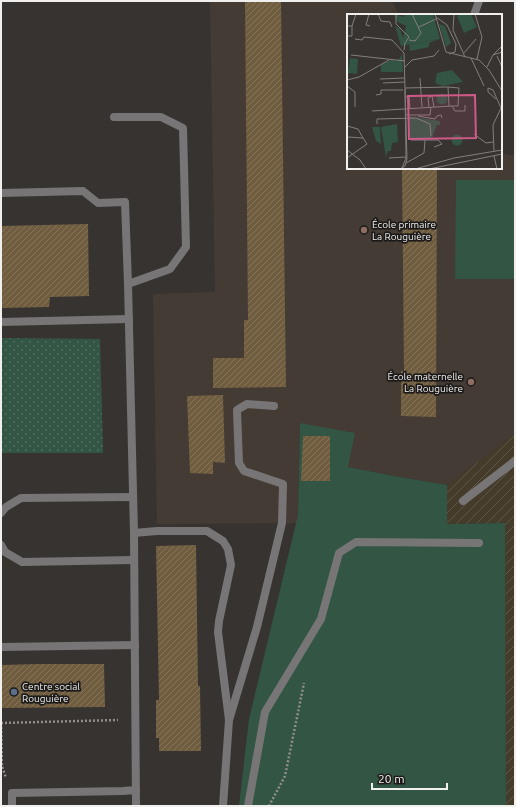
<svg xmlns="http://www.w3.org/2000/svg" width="516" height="807" font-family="Ubuntu,sans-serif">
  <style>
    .industrial { fill: url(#industrial-furrows) }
    .built { fill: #443b35 }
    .grass { fill: #325544 }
    .garden { fill: url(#garden-dots) }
    .building { fill: url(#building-hatch) }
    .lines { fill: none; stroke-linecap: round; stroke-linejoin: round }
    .path { stroke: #918e8c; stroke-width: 2.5; stroke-dasharray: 2 2; stroke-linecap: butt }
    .service { stroke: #777575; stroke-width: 8 }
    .education-dot { fill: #8d6e63; stroke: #1d1b1a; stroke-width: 1.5 }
    .service-dot { fill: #5c6f8a; stroke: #1d1b1a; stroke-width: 1.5 }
    .labels { text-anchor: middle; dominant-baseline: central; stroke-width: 3.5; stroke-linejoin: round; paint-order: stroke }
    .poi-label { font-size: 10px; fill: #f2f0ee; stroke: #1d1b1a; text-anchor: start }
    .inset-road { fill: none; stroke: #827f7d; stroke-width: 1 }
    .view { fill: #d05987; fill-opacity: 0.15; stroke: #d05987; stroke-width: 2 }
    .inset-edge { fill: none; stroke: #f2f0ee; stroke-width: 2 }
  </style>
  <defs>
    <pattern id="industrial-furrows" width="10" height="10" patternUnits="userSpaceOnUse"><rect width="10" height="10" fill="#443b2a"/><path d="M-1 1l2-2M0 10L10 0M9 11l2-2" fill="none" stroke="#5f5849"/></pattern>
    <pattern id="garden-dots" width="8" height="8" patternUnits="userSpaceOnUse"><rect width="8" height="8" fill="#325544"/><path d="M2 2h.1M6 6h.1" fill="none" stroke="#506e5f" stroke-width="1.8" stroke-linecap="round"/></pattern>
    <pattern id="building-hatch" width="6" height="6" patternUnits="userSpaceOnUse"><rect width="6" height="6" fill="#705d3f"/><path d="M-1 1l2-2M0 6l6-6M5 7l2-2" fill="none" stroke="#85755b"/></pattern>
  </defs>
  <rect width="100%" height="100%" fill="#373331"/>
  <polygon class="industrial" points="515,434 515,806 506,806 505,523 447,524 447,485"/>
  <polygon class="built" points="210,1 392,1 399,15 348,15 348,168 501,168 501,153 510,155 515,155 515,434 447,485 394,476 347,467 300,423 298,515 297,523 157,524 153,294 215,292"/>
  <g class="grass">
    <polygon points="456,180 515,180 515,279 455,279"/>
    <polygon points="300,423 355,433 348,467 394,476 447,485 447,524 505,523 506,806 239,806 249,719 298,515"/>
  </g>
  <polygon class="garden" points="1,338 100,339 103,453 1,453"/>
  <g class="building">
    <polygon points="245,1 281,1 286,387 213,388 213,358 244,358 244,320 248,320"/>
    <polygon points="402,168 437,168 436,417 401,416 401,371 404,371"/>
    <polygon points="88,224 89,296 50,297 49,307 1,308 1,226"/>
    <polygon points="223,395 225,463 213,462 213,474 190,473 187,396"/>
    <polygon points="303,436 330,436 330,481 301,481"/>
    <polygon points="196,545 198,686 200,686 201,751 159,751 159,738 156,738 156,700 159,700 156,546"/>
    <polygon points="38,664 104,664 105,707 1,708 1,665"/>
  </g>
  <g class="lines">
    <g class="path">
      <polyline points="1,723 118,720"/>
      <polyline points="1,723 2,766 6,778"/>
      <polyline points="269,806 285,776 304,683"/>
    </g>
    <g class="service">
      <polyline points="474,15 479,1"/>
      <polyline points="114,117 161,117 183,128 186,247 170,269 128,284 134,533 136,806"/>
      <polyline points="1,193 83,191 98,203 125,202 128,284"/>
      <polyline points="1,322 129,319"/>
      <polyline points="463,501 515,461"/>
      <polyline points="1,513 6,507 21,498 133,497"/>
      <polyline points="134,533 157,531 207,531 223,541 228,549 231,565 219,621 218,632 229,720 223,806"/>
      <polyline points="1,545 5,552 22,562 134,560"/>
      <polyline points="1,647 135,645"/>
      <polyline points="229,720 257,627 282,523 283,484 244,471 239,463 237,410 247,404 274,406"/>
      <polyline points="12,806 12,793 123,791 136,790"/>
      <polyline points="248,806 265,712 321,619 339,553 356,542 479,543"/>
    </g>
  </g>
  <g class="education-dot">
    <circle cx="364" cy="230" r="4"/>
    <circle cx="471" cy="382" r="4"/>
  </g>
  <circle class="service-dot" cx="14" cy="692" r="4"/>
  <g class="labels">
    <g class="poi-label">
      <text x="372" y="224">École primaire<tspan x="372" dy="12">La Rouguière</tspan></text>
      <text x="463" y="376" text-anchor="end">École maternelle<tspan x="463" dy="12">La Rouguière</tspan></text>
      <text x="22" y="686">Centre social<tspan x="22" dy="12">Rouguière</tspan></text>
    </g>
  </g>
  <g transform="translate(347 14)">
    <rect width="155" height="155" fill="#373331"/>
    <path d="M114,0h10l6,13 -13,6 -7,-17zM92,10l6,2 6,17 -5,4zM3,44l8,1 -1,15 -9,-1zM61,102l32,5v4h-3l-5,13h-24zM104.5 126a5.5 5.5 0 1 1 11 0a5.5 5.5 0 1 1-11 0Z" fill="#325544"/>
    <path d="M47,0l10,3 1,-3h28l7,25 -39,7 -6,-20 5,3 3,9 3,-12 -8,-4zM55,40l1,18h-22v-7l10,-5 7,1zM105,56l11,12 -20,4 -8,-3 2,-10z" fill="#325544"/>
    <path d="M25,113h8l1,17 -5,-3z" fill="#325544"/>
    <path d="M92,25l-10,4v4l-19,4 -1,-6zM89.5 85a5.5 5.5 0 1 1 11 0a5.5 5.5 0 1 1-11 0ZM50,110l1,18 -6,1 -1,8h-3l-2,6 -5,-30z" fill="#325544"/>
    <path class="inset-road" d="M22,0l-3,11 4,1M31,0l3,7 9,1 2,5M49,0v10l13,13 -4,6 -1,7M88,0l11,38 33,8 10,10 13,21M107,0l-1,16 12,27M128,0l7,23 -5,22M89,3l11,8 9,19 -1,8 -6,2M0,12h5l4,-12M72,13l17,-8M0,22h5v-10M8,25l7,1 2,-3 28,3 12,13 3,106 -2,7 -5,3M62,26l6,1 6,-8 -9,-19M117,39l12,-14M4,41l54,6M146,41l9,-9M150,42l5,11M124,44l13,28M58,53l7,-7 22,-4 5,-6M140,53l6,-12 9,-3M73,64l2,29M33,65l25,-1M0,66l12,-3 30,-17M36,69l22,-1M0,72l8,6v15M101,73l11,1 -1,18h-6M58,74l43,-1 1,19M29,81l5,-1v-4h22M59,83h3l1,11M149,85l-8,-7v-4l5,2 8,18M82,93l-1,-9 4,-2 2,11M25,97l80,-5 3,5h10v-6M59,101h24l1,-8M71,102l17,3 2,-3 4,-1 1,3M30,110v-5l39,-1 14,6 1,12M0,112l11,3 5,9M127,120l12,9 7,-1M64,126h14M0,136l13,10 6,9M147,137l-1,-26 9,-19M147,142l3,13M0,144l20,-14 -4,-6 -15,-1M42,144l17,-1M59,149l18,-10 1,-13h13l4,4 -8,3M55,154l4,-10 -1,-69M68,155l39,-11 48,-8M82,155l73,-15"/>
    <path class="view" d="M128,81l1,43 -67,1 -1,-43z"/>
    <rect width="155" height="155" class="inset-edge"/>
  </g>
  <rect width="516" height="807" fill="none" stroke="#f2f0ee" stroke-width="4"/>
  <path d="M372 783v6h75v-6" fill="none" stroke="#f2f0ee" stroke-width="2"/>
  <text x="378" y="783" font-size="12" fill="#f2f0ee" stroke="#1d1b1a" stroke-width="3" paint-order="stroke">20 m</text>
</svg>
